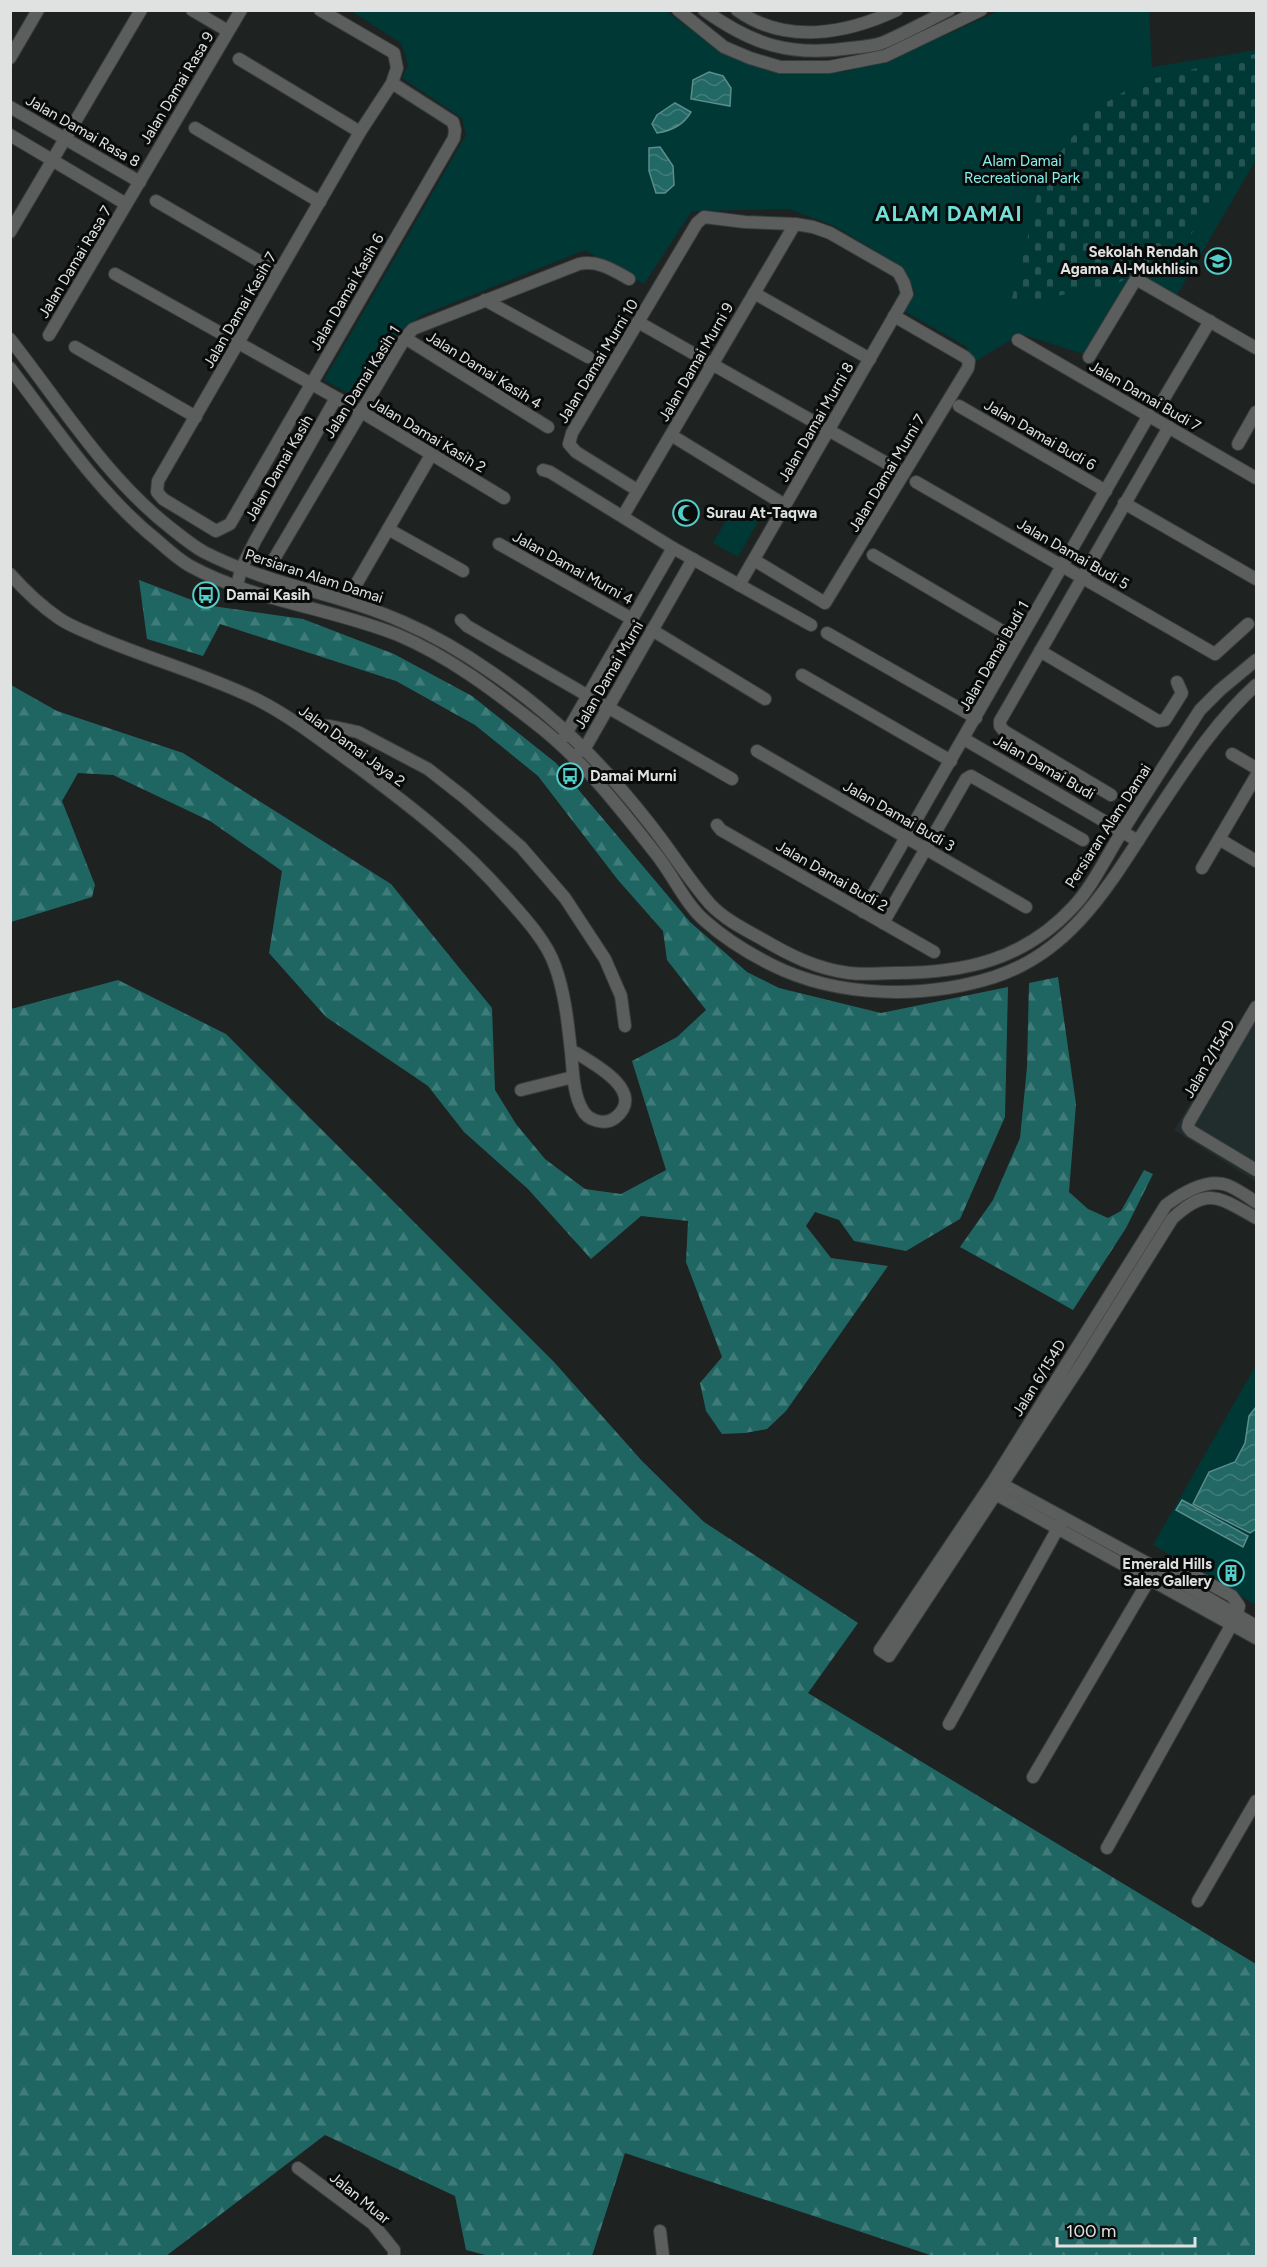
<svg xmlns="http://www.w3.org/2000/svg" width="1267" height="2267" font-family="Figtree,sans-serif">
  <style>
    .built { fill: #212c2c }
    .green { fill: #003836 }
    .forest { fill: url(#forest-firs) }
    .cemetery { fill: url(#cemetery-stones) }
    .water { fill: url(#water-waves); stroke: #5b8d8a; stroke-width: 1.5 }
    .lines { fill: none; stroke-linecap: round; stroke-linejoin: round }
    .minor-casing { stroke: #393d3c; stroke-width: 14 }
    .minor { stroke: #5c5e5e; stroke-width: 12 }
    .labels { text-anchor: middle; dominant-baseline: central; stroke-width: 6; stroke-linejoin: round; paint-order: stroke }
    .street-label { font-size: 15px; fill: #e0e2e2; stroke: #090b0b }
    .park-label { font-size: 15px; fill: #87f0eb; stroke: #090b0b }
    .poi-label { font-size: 15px; font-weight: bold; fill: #e0e2e2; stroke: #090b0b; text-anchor: start }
    .district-label { font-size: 21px; font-weight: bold; letter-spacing: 1.5px; fill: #73dfd9; stroke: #090b0b }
  </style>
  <defs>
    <pattern id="forest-firs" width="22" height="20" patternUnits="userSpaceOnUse" patternTransform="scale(1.5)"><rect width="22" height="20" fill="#1f6663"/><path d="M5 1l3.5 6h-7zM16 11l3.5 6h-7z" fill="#3f7c79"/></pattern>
    <pattern id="cemetery-stones" width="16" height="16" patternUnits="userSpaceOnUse" patternTransform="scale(1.5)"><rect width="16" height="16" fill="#003836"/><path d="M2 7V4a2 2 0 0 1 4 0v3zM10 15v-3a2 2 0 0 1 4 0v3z" fill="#255453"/></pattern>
    <pattern id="water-waves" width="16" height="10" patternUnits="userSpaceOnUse" patternTransform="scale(1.5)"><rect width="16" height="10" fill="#226865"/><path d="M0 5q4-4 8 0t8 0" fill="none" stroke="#427d7b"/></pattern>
  </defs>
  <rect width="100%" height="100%" fill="#1e2221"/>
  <polygon class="built" points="1256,997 1256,1182 1174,1130"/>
  <g class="green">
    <polygon points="1001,10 1149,11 1152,67 1256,50 1256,160 1177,295 1135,273 1083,354 1021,334 971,364 967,347 904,311 915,293 903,267 832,225 789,209 692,211 644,284 585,250 420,316 393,339 359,399 324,380 466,135 462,118 402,78 408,65 401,43 351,11 666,11 710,44 776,72 843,72 892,59"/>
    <polygon points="733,508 758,522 738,557 713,543"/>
    <polygon points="1256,1365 1256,1605 1153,1545"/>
  </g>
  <g class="forest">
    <polygon points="139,580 205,605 303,619 394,654 472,696 556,763 690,922 747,972 779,988 881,1013 1008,987 1005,1117 960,1219 906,1251 854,1241 839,1220 815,1212 806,1226 831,1258 888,1266 786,1411 767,1429 745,1433 722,1434 706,1411 700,1383 722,1357 686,1262 688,1221 641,1216 591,1259 528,1189 464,1132 428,1086 326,1017 269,953 282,871 210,821 113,775 78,773 62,801 95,885 92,897 11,922 11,685 57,711 183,753 391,884 492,1008 495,1090 516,1124 545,1159 585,1189 621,1194 666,1170 632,1061 677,1037 706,1010 667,960 663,931 618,880 538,776 475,725 396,681 220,624 203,656 147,639"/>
    <polygon points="1058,977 1076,1104 1069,1192 1088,1209 1108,1218 1121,1211 1144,1170 1153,1174 1126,1228 1073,1310 960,1247 993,1200 1020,1138 1027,1067 1029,983"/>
    <polygon points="118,980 226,1034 554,1362 642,1461 704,1522 858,1623 808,1693 1256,1964 1256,2256 933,2256 625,2153 592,2256 489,2256 466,2250 455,2196 325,2135 166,2256 12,2256 11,2254 11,1009"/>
  </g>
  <polygon class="cemetery" points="1256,54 1256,152 1177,252 1118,283 1010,306 1032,221 1040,178 1094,110 1140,82"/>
  <g class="water">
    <polygon points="709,72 723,76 731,88 730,106 691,99 693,80"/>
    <path d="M675,103l16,9c-7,12 -20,19 -34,21l-5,-9 5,-9z"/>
    <polygon points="660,147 673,166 674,185 665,193 656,193 649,171 649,148"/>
    <polygon points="1256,1407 1256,1529 1250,1533 1193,1504 1209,1472 1235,1462 1245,1443 1249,1416"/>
    <polygon points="1182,1500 1248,1536 1243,1547 1176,1510"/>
  </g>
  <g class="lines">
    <g class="minor-casing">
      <g id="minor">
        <polyline points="192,10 228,31"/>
        <polyline points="320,10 394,53 397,68 392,83 360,132 158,481 157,492 163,499 216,531 230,524 454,138 455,130 453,122 392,83"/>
        <polyline points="678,10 724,47 750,58 780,67 829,67 885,56 981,10"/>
        <path d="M704,10c49,35 87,47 147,38 10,-1 22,-2 31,-5 23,-10 45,-22 67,-33"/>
        <path d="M737,10c48,35 109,24 160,0"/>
        <polyline points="10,58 38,10"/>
        <polyline points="239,59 360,132"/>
        <polyline points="10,107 140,182"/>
        <polyline points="195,128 320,202"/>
        <polyline points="10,135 126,204"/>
        <polyline points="156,201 278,272"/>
        <polyline points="10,232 141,10"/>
        <polyline points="115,274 360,411 504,498"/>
        <polyline points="754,293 870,359"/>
        <polyline points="485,300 588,357"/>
        <polyline points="638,322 904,473"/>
        <polyline points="49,335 241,10"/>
        <polyline points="405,338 548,427"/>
        <path d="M10,339c51,65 96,139 162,190 10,8 21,17 32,23 64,33 134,41 199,70 30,13 61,31 88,50 63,43 111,91 158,151 21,26 39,56 61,81 14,15 34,25 52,35 27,16 55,30 87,34 15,2 31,0 47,0 68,0 128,-13 177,-66 19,-20 32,-48 47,-72 26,-42 53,-83 80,-125l20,-20 36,-30"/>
        <polyline points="1018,340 1256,478"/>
        <polyline points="75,347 196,417"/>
        <polyline points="1089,357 1136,279 1256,348"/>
        <path d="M10,368c46,60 89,126 148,173 10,9 20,18 32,25 64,35 141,42 208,69 50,21 95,55 137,88 47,36 85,85 121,131 17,21 28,48 48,66 20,18 44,33 68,45 66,33 153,34 222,12 81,-26 119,-99 162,-164 30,-45 60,-92 100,-128"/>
        <polyline points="1163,400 1210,321"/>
        <polyline points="959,406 1106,491"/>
        <polyline points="671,435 785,505"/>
        <polyline points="1238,444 1256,412"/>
        <polyline points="543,470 550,472 673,548 811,625"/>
        <polyline points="916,482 1215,654 1248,624"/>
        <polyline points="637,490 576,452 569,444 572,433 697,223 704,217 745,222 795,224 813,227 830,233 898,272 904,283 907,294 739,585"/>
        <polyline points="1124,503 1256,579"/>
        <polyline points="623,516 795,224"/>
        <polyline points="388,529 463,571"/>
        <polyline points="499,544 632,619"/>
        <polyline points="873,555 1019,641"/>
        <path d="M274,559l131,-221 8,-9 166,-65c19,-4 34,6 50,15"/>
        <polyline points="754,560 825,603 968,368 969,361 965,357 894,316"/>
        <path d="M10,574c16,18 31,32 50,45 12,8 27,13 40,19 52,22 107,37 158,62 35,18 65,42 97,65 54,40 109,82 153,134 17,19 39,43 47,67 10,27 13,58 16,86 2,18 2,41 11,57 5,11 22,17 33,9 34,-27 -26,-57 -44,-68"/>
        <polyline points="237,586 241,569 255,541 336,398"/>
        <polyline points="354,588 431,455"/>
        <polyline points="461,620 467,626 732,779"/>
        <polyline points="652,630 765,699"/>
        <polyline points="827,633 976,718"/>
        <polyline points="1040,651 1158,721 1165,720 1182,693 1177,682"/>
        <polyline points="802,675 951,761"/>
        <polyline points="300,725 330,726 358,732 428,769 465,798 521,847 565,898 605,959 621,996 625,1026"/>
        <polyline points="564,737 673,548"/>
        <polyline points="964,739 1138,841"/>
        <polyline points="580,751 585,748 693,559"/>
        <polyline points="757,751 1026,907"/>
        <polyline points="1232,754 1256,768"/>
        <polyline points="1111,795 1004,731 1000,726 1000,721 1169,427"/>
        <polyline points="717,825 721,830 934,952"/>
        <polyline points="1219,839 1256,861"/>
        <polyline points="1202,868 1256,776"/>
        <polyline points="863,912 1149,415"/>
        <polyline points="883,923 966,779 971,776 1083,840"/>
        <polyline points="1256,1007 1189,1122 1188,1127 1191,1131 1256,1170"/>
        <polyline points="521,1090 573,1077"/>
        <path d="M1256,1202c-9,-6 -19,-13 -29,-17 -20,-7 -45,8 -61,20l-172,275 -114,170 9,6 193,-293 90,-144c35,-33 47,-22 84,-1"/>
        <polyline points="998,1482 1156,1568 1256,1626"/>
        <polyline points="990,1491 1256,1638"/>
        <polyline points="949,1724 1062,1521"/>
        <polyline points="1033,1777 1156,1568 1173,1564 1232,1596 1239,1606 1237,1615 1107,1848"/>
        <polyline points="1198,1901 1256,1801"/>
        <polyline points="298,2168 373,2224 394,2250 394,2256"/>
        <polyline points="660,2231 663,2256"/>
      </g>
    </g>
    <use href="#minor" class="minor"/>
  </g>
  <defs>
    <g id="school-ring" transform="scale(1.35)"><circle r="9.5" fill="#090b0b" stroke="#54cdc8" stroke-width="1.5"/><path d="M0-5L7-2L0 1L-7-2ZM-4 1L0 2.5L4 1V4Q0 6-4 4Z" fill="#54cdc8"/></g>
    <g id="mosque-ring" transform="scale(1.35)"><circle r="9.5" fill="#090b0b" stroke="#54cdc8" stroke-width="1.5"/><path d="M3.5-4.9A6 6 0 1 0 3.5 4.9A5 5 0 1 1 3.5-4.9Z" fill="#54cdc8"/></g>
    <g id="bus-ring" transform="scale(1.35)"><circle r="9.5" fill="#090b0b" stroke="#54cdc8" stroke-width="1.5"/><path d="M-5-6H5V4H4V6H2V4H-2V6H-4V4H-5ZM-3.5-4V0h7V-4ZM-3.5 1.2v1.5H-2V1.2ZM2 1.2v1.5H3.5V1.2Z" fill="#54cdc8"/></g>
    <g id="building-ring" transform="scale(1.35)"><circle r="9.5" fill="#090b0b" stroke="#54cdc8" stroke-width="1.5"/><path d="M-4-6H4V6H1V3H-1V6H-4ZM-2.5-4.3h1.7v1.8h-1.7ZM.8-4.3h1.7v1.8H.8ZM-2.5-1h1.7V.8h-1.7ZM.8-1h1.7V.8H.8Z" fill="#54cdc8"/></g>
  </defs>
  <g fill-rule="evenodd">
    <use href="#school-ring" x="1218" y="261"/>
    <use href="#mosque-ring" x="686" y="513"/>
    <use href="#bus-ring" x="206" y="595"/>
    <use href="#bus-ring" x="570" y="776"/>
    <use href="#building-ring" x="1231" y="1573"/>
  </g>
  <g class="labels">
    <g class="street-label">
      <text transform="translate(177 88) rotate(-59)">Jalan Damai Rasa 9</text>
      <text transform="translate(83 131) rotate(30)">Jalan Damai Rasa 8</text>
      <text transform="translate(75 262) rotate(-59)">Jalan Damai Rasa 7</text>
      <text transform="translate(347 292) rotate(-60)">Jalan Damai Kasih 6</text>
      <text transform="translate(240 310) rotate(-60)">Jalan Damai Kasih 7</text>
      <text transform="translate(598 361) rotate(-59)">Jalan Damai Murni 10</text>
      <text transform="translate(696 362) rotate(-60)">Jalan Damai Murni 9</text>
      <text transform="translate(484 370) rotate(32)">Jalan Damai Kasih 4</text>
      <text transform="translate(362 382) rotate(-58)">Jalan Damai Kasih 1</text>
      <text transform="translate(1145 396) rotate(30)">Jalan Damai Budi 7</text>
      <text transform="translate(816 422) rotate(-60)">Jalan Damai Murni 8</text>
      <text transform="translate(428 435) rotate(31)">Jalan Damai Kasih 2</text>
      <text transform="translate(1040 435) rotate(30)">Jalan Damai Budi 6</text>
      <text transform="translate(279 468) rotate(-60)">Jalan Damai Kasih</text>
      <text transform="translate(887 473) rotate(-59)">Jalan Damai Murni 7</text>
      <text transform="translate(1073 554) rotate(30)">Jalan Damai Budi 5</text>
      <text transform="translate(573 568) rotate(29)">Jalan Damai Murni 4</text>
      <text transform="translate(314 576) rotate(18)">Persiaran Alam Damai</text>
      <text transform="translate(994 656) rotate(-60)">Jalan Damai Budi 1</text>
      <text transform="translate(609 675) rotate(-60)">Jalan Damai Murni</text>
      <text transform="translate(352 746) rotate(36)">Jalan Damai Jaya 2</text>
      <text transform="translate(1044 767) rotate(30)">Jalan Damai Budi</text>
      <text transform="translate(899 816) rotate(30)">Jalan Damai Budi 3</text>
      <text transform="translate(1108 826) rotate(-57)">Persiaran Alam Damai</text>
      <text transform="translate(832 876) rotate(30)">Jalan Damai Budi 2</text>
      <text transform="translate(1209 1059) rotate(-60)">Jalan 2/154D</text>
      <text transform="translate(1039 1378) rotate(-58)">Jalan 6/154D</text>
      <text transform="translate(360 2198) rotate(39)">Jalan Muar</text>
    </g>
    <g class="park-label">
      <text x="1022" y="161">Alam Damai<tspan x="1022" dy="17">Recreational Park</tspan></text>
    </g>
    <g class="poi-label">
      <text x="1198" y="252" text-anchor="end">Sekolah Rendah<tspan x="1198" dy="17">Agama Al-Mukhlisin</tspan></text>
      <text x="706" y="513">Surau At-Taqwa</text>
      <text x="226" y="595">Damai Kasih</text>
      <text x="590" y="776">Damai Murni</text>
      <text x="1212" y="1564" text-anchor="end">Emerald Hills<tspan x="1212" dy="17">Sales Gallery</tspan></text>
    </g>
    <g class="district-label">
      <text x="949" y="213">ALAM DAMAI</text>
    </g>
  </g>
  <rect width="1267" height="2267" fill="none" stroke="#e0e2e2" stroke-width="24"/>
  <path d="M1057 2237v9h138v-9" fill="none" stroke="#e0e2e2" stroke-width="3"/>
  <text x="1066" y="2237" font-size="18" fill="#e0e2e2" stroke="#090b0b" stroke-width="4.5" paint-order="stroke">100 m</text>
</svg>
